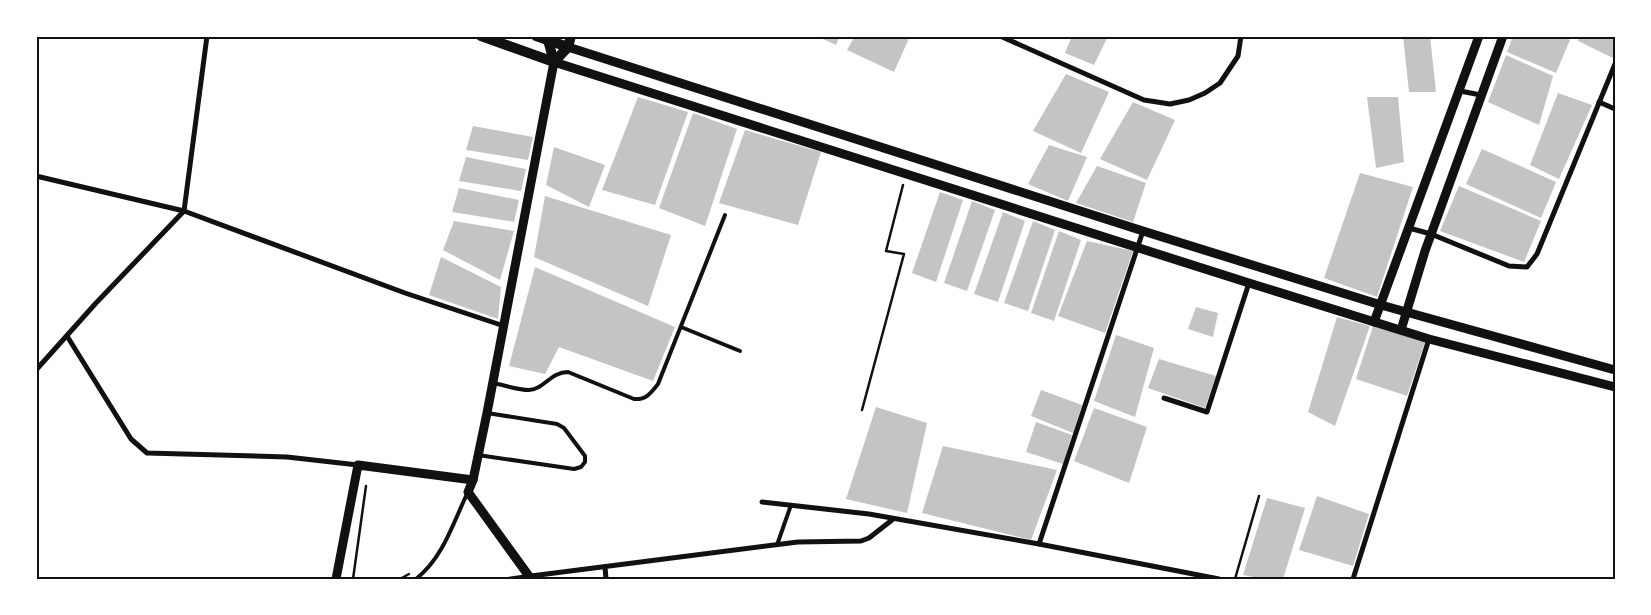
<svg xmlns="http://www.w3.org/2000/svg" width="1651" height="615" font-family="'Varela Round',sans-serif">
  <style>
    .building { fill: #c4c4c4 }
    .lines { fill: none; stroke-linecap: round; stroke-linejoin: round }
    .path { stroke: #111; stroke-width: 2.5 }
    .service { stroke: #111; stroke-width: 4 }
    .pedestrian { stroke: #111; stroke-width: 4.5 }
    .minor { stroke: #111; stroke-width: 5 }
    .tertiary { stroke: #111; stroke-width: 9 }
    .secondary { stroke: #111; stroke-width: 10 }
    .neatline { fill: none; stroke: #111; stroke-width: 2 }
  </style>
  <rect width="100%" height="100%" fill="#fff"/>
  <g class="building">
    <polygon points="817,36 840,36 836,45"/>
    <polygon points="855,36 910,36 894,72 847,50"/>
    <polygon points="1072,36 1095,37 1108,36 1094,65 1065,53"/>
    <polygon points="1403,36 1430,36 1436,92 1409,92"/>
    <polygon points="1513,36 1562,36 1570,40 1556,73 1507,52"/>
    <polygon points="1580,36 1615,36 1615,52 1613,58 1578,41"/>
    <polygon points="1506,55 1553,76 1539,125 1488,102"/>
    <polygon points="1066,74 1109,92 1081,153 1033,131"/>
    <polygon points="1558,93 1592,105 1559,179 1530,165"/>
    <polygon points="638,97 688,112 655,205 602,190"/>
    <polygon points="1367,97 1398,97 1404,162 1376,168"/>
    <polygon points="1133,102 1175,120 1147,180 1100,159"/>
    <polygon points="693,113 737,129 705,226 659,208"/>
    <polygon points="473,126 533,137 528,160 466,150"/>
    <polygon points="745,130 821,152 798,225 719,203"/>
    <polygon points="1049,145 1087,157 1068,201 1028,184"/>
    <polygon points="554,147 605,165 589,207 546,185"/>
    <polygon points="1482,149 1556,182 1541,218 1466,184"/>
    <polygon points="466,157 526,169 521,191 459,181"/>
    <polygon points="1097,166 1146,183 1133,222 1076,203"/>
    <polygon points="1360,173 1413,187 1377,297 1324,278"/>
    <polygon points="1459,186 1541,221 1524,262 1440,231"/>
    <polygon points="459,188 519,200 514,222 452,212"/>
    <polygon points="940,192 963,200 936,282 912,273"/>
    <polygon points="545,196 671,235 648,306 534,257"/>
    <polygon points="972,201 995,210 967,291 944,283"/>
    <polygon points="1003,212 1025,221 998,302 974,294"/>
    <polygon points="454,221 514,231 500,280 443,250"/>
    <polygon points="1033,221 1055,230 1028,311 1004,303"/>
    <polygon points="1059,231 1081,240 1054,321 1031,313"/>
    <polygon points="1087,241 1133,251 1105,333 1058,316"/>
    <polygon points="441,257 501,287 498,319 429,295"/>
    <polygon points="535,267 675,327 653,381 559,347 545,374 509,366"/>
    <polygon points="1196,307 1218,313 1213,337 1188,329"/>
    <polygon points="1337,317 1370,326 1335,426 1308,412"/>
    <polygon points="1373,326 1425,342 1407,396 1356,379"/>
    <polygon points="1116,335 1154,348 1135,417 1094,401"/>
    <polygon points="1159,359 1216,376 1205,408 1148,388"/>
    <polygon points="1041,390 1082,405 1073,433 1031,416"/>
    <polygon points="876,407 927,423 907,513 846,499"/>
    <polygon points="1094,408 1147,427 1129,483 1074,461"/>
    <polygon points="1036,422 1072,435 1063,464 1026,452"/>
    <polygon points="943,446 1057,470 1031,540 922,513"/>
    <polygon points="1317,496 1369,514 1353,566 1299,550"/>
    <polygon points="1267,498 1305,508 1283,579 1264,579 1243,575"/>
  </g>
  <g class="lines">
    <g class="path">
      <polyline points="862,410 904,254 886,251 903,185"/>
      <polyline points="353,579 366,486"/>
      <polyline points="400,579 409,574"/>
      <polyline points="1235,579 1259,496"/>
    </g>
    <g class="service">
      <polyline points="681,327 740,351"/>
      <path d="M493,383c11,2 24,7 36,7 16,-1 21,-18 39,-18l66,27c12,1 17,-6 24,-15l67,-169"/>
      <polyline points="478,455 574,469 581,467 585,462 585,456 564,428 557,424 487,413"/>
      <polyline points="777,545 791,505"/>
      <path d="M416,579c27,-21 37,-56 51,-85"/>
    </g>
    <polyline class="pedestrian" points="509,579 530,576"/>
    <g class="minor">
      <polyline points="1000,36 1144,100 1170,104 1189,100 1205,93 1220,83 1238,56 1241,36"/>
      <polyline points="1460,91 1481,95"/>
      <polyline points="1599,102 1615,109"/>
      <polyline points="36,176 184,211 405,293 504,326"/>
      <polyline points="1409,228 1431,234 1509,266 1527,267 1537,254 1615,64"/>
      <polyline points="67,336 131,439 147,453 287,457 358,465"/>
      <polyline points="36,370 96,303 184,211 207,36"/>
      <polyline points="1164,398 1207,412 1249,283"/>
      <polyline points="762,502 869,514 1039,544 1219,579"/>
      <polyline points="1039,544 1143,231"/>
      <polyline points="605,567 606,579"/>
      <polyline points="531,576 798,542 861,541 869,538 892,520"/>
      <polyline points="1353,579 1429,339"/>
    </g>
    <g class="tertiary">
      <polyline points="568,47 1143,231 1381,305 1615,370"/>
      <polyline points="1374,322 1479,36"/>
      <polyline points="1401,330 1425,251 1503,36"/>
      <polyline points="336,579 358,465 473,480"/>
      <polyline points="531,579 468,492 473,480 487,413 554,62 1249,283 1429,339 1615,387"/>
    </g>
    <g class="secondary">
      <polyline points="481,36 554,62"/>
      <polyline points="536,36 568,47"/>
      <polyline points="549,36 548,40 554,62"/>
      <polyline points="554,62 568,47 571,36"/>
    </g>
  </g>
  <rect width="1651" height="615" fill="none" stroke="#ffffff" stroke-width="75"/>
  <rect x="38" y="38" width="1576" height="540" class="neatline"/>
</svg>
